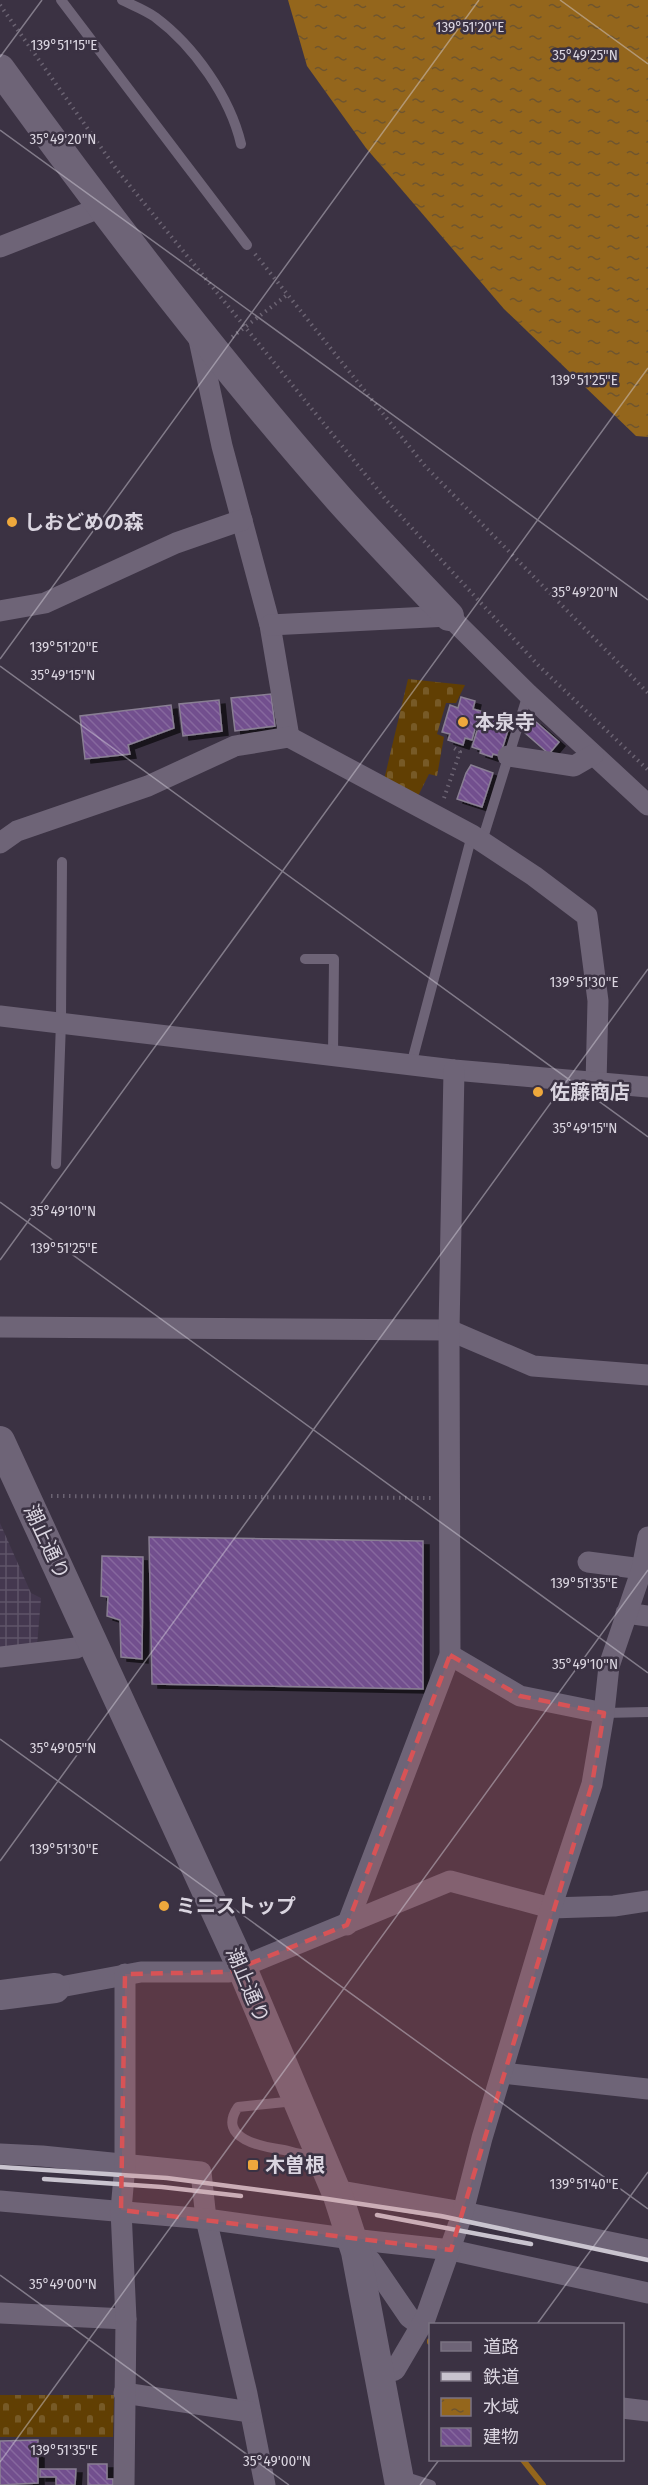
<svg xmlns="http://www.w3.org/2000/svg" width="648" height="2485" font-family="'Fira Sans Condensed','Noto Sans JP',sans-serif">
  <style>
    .industrial { fill: url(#industrial-grid) }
    .cemetery { fill: url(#cemetery-stones) }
    .water { fill: url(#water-ripples) }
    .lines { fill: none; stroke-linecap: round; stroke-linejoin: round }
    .stream { stroke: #94661c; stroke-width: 6 }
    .building { fill: url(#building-back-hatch); stroke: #897f93; stroke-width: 1.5; filter: url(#shadow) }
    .path { stroke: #6b6372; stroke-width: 4; stroke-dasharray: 1.5 4.5; stroke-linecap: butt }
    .lane { stroke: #6e6477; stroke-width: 10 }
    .street { stroke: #6e6477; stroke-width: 21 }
    .secondary { stroke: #6e6477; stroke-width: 30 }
    .rail { stroke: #c9c4cf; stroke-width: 4.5 }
    .marked { fill: #d75356; fill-opacity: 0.2; stroke: #d75356; stroke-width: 4.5; stroke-dasharray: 12 8; stroke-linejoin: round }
    .ticks { fill: none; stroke: #dad5e0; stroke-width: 1.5; stroke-opacity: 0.45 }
    .poi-dot { fill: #eea83c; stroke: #3b3243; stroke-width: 2 }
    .labels { text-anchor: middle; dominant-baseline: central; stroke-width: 5; stroke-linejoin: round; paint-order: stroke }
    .poi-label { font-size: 20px; font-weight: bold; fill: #dad5e0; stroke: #3b3243; text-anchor: start }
    .street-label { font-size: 20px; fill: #dad5e0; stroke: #3b3243 }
    .ticks-label { font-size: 15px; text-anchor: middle; fill: #dad5e0; stroke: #3b3243; stroke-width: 5; stroke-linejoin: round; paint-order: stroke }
  </style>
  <defs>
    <pattern id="industrial-grid" width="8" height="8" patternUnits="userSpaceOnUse" patternTransform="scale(1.5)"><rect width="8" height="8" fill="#44384f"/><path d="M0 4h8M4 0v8" fill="none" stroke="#5e5468"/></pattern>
    <pattern id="cemetery-stones" width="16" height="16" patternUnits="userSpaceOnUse" patternTransform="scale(1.5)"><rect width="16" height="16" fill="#613f03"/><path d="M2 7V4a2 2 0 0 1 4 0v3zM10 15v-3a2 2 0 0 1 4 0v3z" fill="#775a27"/></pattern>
    <pattern id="water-ripples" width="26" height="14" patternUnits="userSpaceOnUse" patternTransform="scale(1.5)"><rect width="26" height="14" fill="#94661c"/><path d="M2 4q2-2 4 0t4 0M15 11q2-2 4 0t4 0" fill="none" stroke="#6f552e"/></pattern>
    <pattern id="building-back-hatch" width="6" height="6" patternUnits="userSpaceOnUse" patternTransform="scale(1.5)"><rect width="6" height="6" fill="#724f8e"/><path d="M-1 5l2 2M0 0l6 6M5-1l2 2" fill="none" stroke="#86679e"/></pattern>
    <filter id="shadow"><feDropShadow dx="6" dy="4" stdDeviation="0" flood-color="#0009"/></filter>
  </defs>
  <rect width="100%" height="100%" fill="#3b3243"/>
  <polygon class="industrial" points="0,1523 31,1593 41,1598 37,1646 0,1650"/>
  <g class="cemetery">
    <polygon points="408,679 465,685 456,703 446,703 437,734 444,737 437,776 429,774 417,798 384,780"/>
    <polygon points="0,2395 114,2395 113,2437 0,2437"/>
  </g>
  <polygon class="water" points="288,0 648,0 648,437 636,436 504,309 366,148 307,66"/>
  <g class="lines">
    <g class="stream">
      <polyline points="430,2341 430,2342"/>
      <polyline points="523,2460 543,2485"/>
    </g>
  </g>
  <g class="building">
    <polygon points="271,694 275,726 235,731 231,698"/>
    <polygon points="461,697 475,701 473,709 484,712 482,719 478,718 472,740 465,738 463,745 448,740 450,734 442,732 450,705 458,708"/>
    <polygon points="219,700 222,731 183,736 179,704"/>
    <polygon points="171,705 174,728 128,745 130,754 85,759 80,716"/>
    <polygon points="489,715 499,718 498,723 509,727 500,756 493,754 492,757 480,753 481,750 472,747 480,721 483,722 485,719 488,720"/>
    <polygon points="535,721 559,742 549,754 525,733"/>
    <polygon points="471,765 493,773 482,807 457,799 466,773"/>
    <polygon points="149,1537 423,1541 423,1689 152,1684"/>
    <polygon points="102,1556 143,1557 142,1659 121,1657 120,1620 107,1616 108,1597 101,1596"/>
    <polygon points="38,2440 38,2483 0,2485 0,2441"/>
    <polygon points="88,2464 107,2464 107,2479 113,2479 113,2485 88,2485"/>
    <polygon points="40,2469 76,2469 75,2485 56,2485 56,2477 40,2477"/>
  </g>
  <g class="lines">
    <g class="path">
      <polyline points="0,5 117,170 387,501 538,665 648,770"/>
      <polyline points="255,254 425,466 648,693"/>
      <polyline points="232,337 287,295"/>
      <polyline points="444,798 460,752 454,748 455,745"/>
      <polyline points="51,1496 431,1498"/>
    </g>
    <g class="lane">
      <polyline points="61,0 247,245"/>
      <path d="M122,0c10,5 23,10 33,17 39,29 75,80 86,127"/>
      <polyline points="482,841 528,694"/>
      <polyline points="305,959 334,959 333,1055"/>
      <polyline points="411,1065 472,835"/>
      <polyline points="56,1164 61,1022 62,862"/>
      <polyline points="604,1713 648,1712"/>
      <path d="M295,2101l-57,6c-22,32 25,40 46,43 6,1 13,4 19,4 4,-1 9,-3 13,-4"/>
      <polyline points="402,2479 409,2478 431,2485"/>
    </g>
    <g class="street">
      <polyline points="0,247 102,207"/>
      <polyline points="198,335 222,446 270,625 289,737"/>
      <polyline points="0,611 45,603 176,543 242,520"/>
      <polyline points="270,625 449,616 528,694 648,805"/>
      <polyline points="508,756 574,766 593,755"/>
      <polyline points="0,843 17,831 148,786 235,746 289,737 472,835 534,876 587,916 598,1001 596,1084"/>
      <polyline points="0,1016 454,1070 648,1087"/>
      <polyline points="0,1327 449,1330 533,1366 648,1375"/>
      <polyline points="588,1562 642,1569"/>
      <polyline points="626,1613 648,1616"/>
      <polyline points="450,1655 520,1696 604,1713"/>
      <polyline points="0,1657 76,1648 92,1640"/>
      <polyline points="347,1925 450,1655 449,1330 454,1070"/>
      <polyline points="55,1988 141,1972 229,1972 450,1881 551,1908 614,1906 648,1901"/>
      <polyline points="502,2073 648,2089"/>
      <polyline points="0,2154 42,2156 201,2172 206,2219 247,2394 265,2485"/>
      <polyline points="335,2190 463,2212 648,2250"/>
      <polyline points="0,2201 206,2219 352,2239 451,2250 648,2293"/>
      <polyline points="370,2260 409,2317 421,2326"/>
      <polyline points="0,2313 126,2319"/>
      <polyline points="380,2374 395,2370 425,2319 463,2212 482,2138 551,1908 592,1784 604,1713 609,1666 642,1569 648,1537"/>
      <polyline points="124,2393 250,2412"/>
      <polyline points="622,2408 648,2411"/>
      <polyline points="124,2485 126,2319 121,2210 125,2165 125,1974"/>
    </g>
    <g class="secondary">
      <path d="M0,69c107,148 219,294 340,431 36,40 73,78 109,116"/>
      <polyline points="0,1441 242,1968 338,2196 356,2252 400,2485"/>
      <polyline points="0,1995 55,1988"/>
    </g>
    <g class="rail">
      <polyline points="0,2167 167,2178 321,2198 441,2216 648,2260"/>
      <polyline points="44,2179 162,2187 241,2196"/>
      <polyline points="377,2215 531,2244"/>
    </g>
  </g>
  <path class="marked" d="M450,1655l70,41 84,17 -12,71 -141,466 -330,-40 4,-236 104,-2 118,-47z"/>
  <path class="ticks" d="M560,0l88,64M0,57l42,-57M0,130l648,470M0,659l479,-659M0,666l648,471M0,1202l648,471M0,1260l648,-892M0,1739l648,470M0,1861l648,-892M0,2275l289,210M537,2324l111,-152M0,2462l648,-892M420,2485l19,-25"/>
  <g class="poi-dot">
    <circle cx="12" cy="522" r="6"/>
    <circle cx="463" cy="722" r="6"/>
    <circle cx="538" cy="1092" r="6"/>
    <circle cx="164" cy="1906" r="6"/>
    <rect x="247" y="2159" width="12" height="12" rx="3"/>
  </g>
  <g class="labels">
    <g class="poi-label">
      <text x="24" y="522">しおどめの森</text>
      <text x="475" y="722">本泉寺</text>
      <text x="550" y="1092">佐藤商店</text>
      <text x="176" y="1906">ミニストップ</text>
      <text x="265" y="2165">木曽根</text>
    </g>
    <g class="street-label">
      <text transform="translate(47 1542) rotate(65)">潮止通り</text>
      <text transform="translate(248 1985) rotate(67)">潮止通り</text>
    </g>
  </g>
  <g class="ticks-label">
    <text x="470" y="32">139°51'20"E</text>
    <text x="64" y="50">139°51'15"E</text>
    <text x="585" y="60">35°49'25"N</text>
    <text x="63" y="144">35°49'20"N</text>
    <text x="584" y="385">139°51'25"E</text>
    <text x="585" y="597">35°49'20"N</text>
    <text x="64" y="652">139°51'20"E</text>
    <text x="63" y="680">35°49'15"N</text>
    <text x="584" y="987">139°51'30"E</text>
    <text x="585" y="1133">35°49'15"N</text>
    <text x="63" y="1216">35°49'10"N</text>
    <text x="64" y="1253">139°51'25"E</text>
    <text x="584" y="1588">139°51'35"E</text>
    <text x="585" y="1669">35°49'10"N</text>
    <text x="63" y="1753">35°49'05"N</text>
    <text x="64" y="1854">139°51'30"E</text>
    <text x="584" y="2189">139°51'40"E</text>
    <text x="63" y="2289">35°49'00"N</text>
    <text x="64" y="2455">139°51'35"E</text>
    <text x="277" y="2466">35°49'00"N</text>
  </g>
  <rect x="429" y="2323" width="195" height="138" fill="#3b3243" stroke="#7b7382" stroke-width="1.5"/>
  <rect x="441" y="2342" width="30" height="9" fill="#6e6477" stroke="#7b7382" stroke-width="1.5"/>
  <text x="483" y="2353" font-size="18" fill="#dad5e0">道路</text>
  <rect x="441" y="2372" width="30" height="9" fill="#c9c4cf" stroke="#7b7382" stroke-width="1.5"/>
  <text x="483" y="2383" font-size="18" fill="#dad5e0">鉄道</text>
  <rect x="441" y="2398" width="30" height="18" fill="url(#water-ripples)" stroke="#7b7382" stroke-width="1.5"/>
  <text x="483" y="2413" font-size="18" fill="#dad5e0">水域</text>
  <rect x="441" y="2428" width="30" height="18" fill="url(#building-back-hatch)" stroke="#7b7382" stroke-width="1.5"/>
  <text x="483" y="2443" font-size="18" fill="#dad5e0">建物</text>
</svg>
